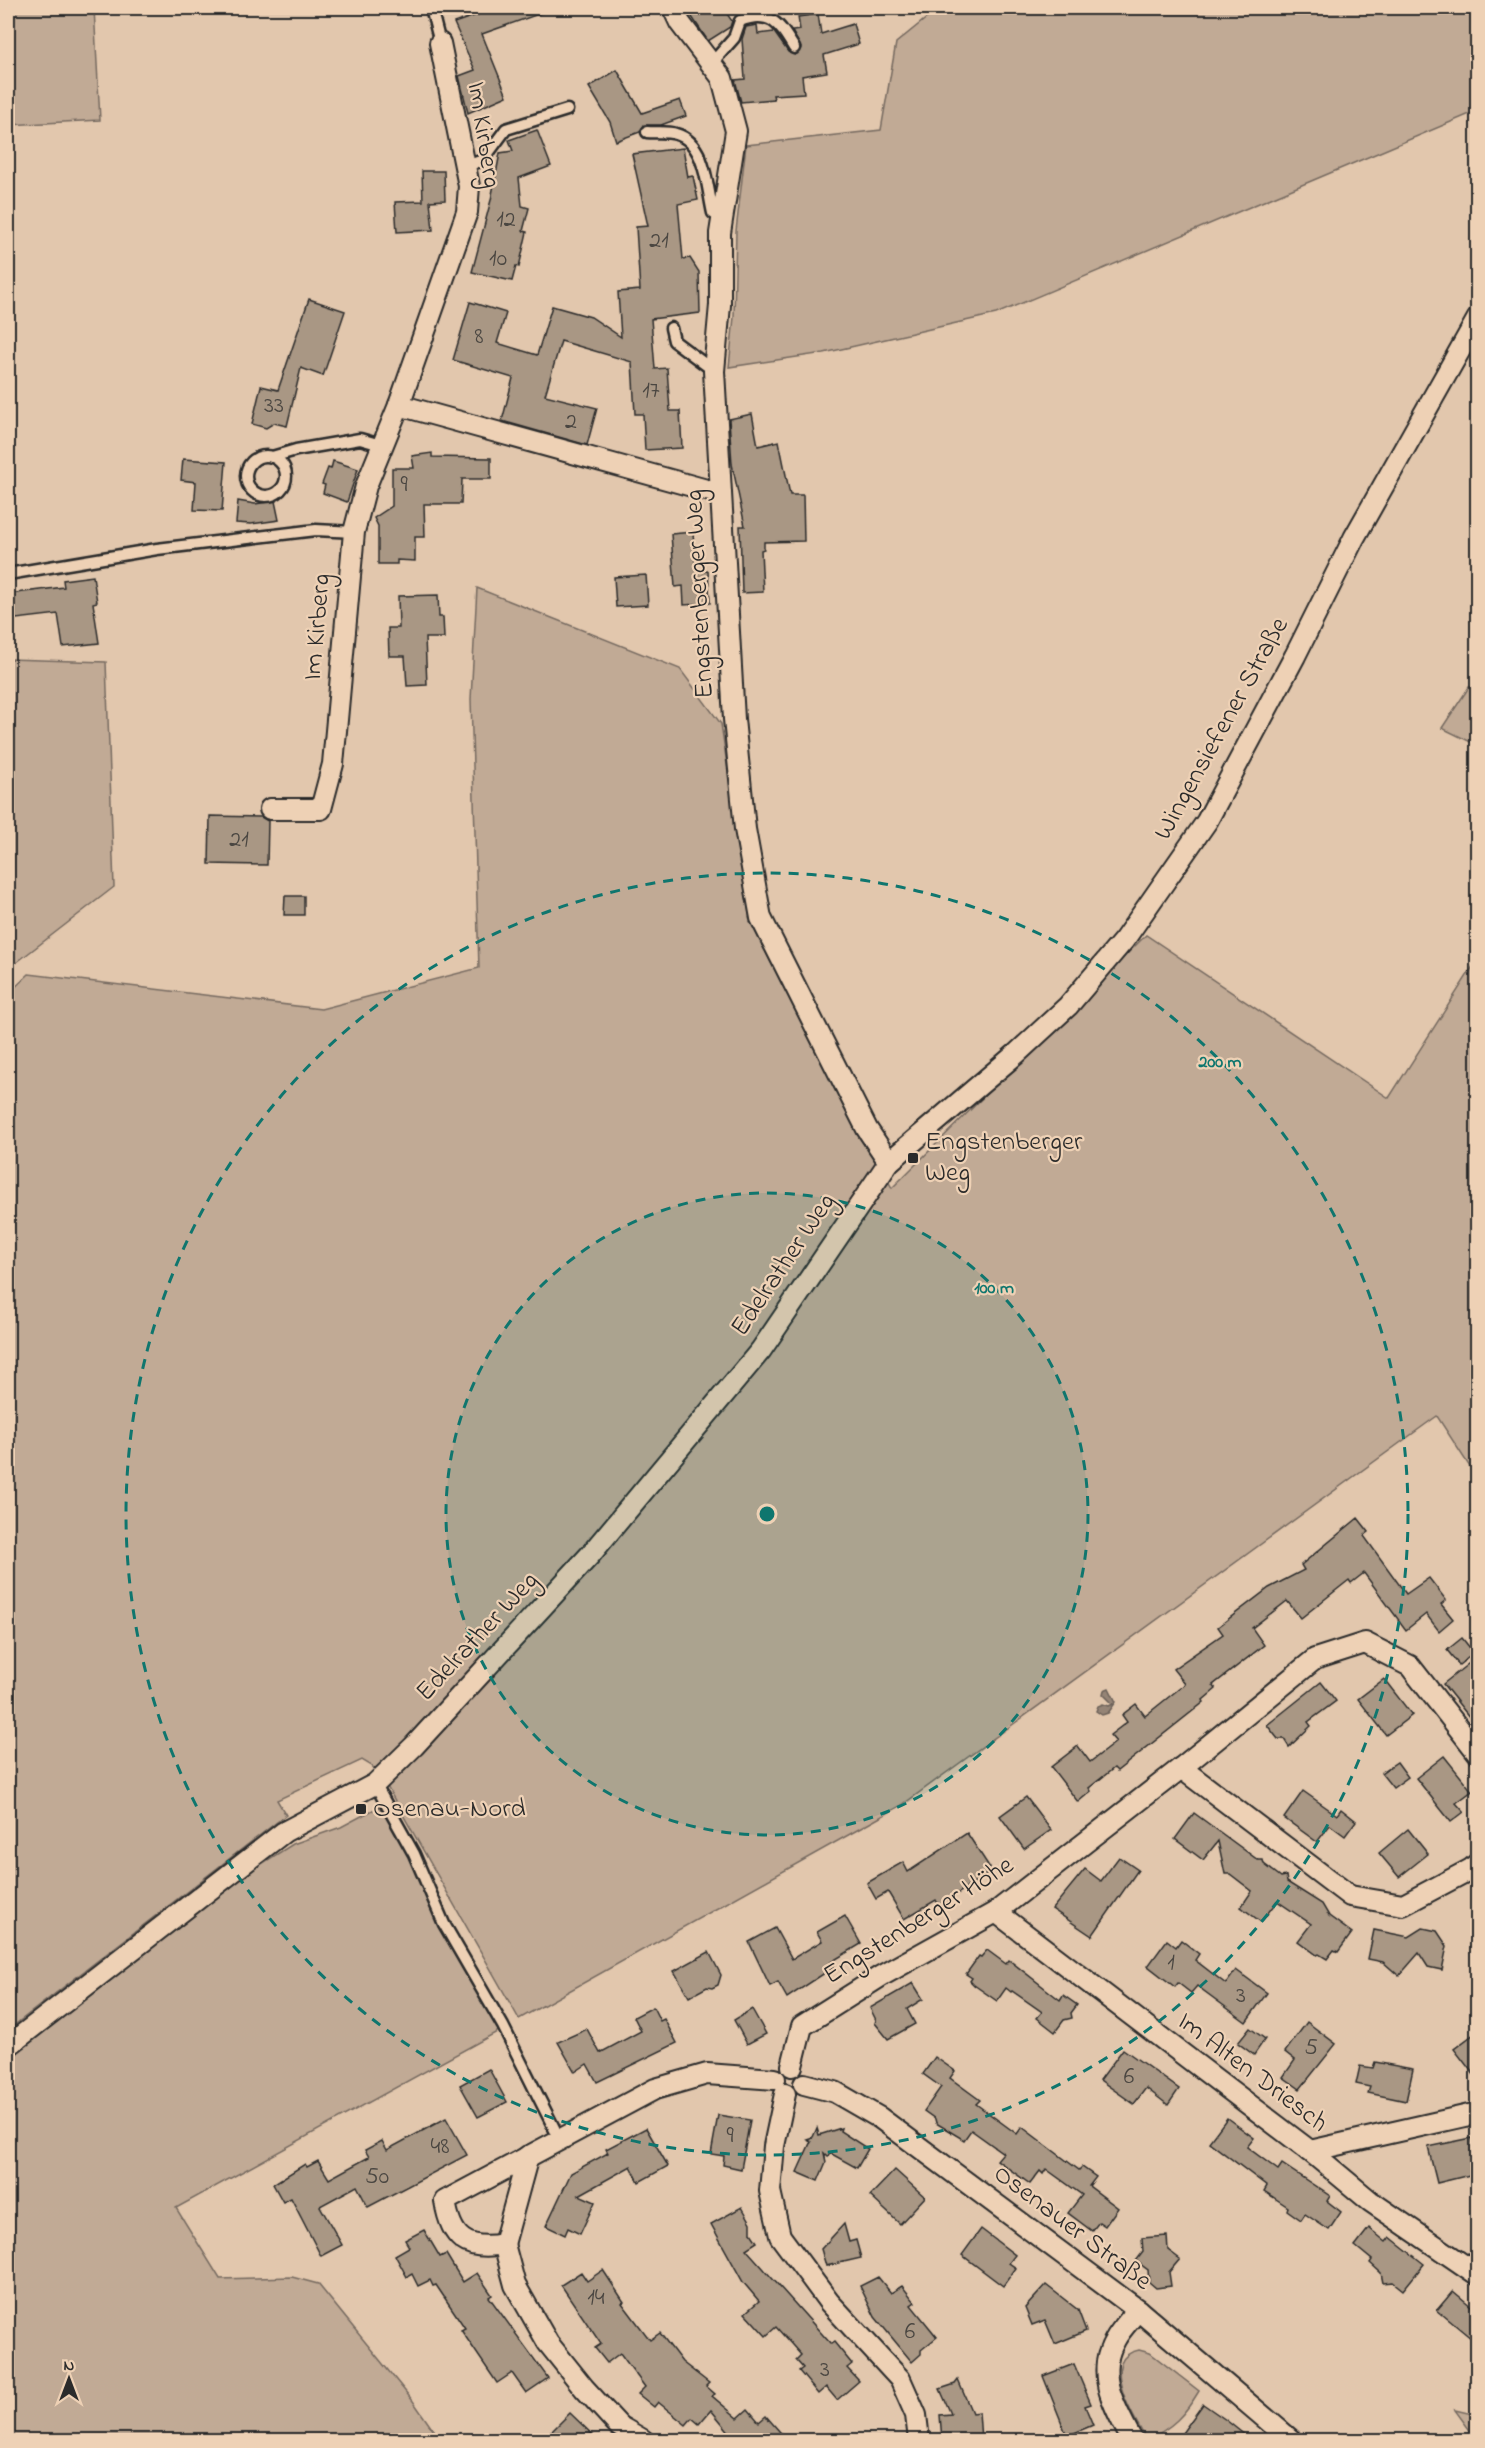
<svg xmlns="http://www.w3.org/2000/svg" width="1485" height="2448" font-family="'Indie Flower',sans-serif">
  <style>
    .green { fill: #c1aa95; stroke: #766a60; stroke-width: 1.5 }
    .water { fill: #958476; stroke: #6b6058; stroke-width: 1.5 }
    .building { fill: #a99784; stroke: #2b2b2b; stroke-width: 1.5 }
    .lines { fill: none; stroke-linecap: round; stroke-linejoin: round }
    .lane-casing { stroke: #2b2b2b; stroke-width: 15 }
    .street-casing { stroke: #2b2b2b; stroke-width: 24 }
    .lane { stroke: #eed1b5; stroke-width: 10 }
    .street { stroke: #eed1b5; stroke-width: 20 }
    .ring { fill: none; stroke: #0f766e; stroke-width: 3; stroke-dasharray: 10 8 }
    .poi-dot { fill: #2b2b2b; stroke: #eed1b5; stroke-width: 2 }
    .labels { text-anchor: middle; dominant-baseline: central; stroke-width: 4.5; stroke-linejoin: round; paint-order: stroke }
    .number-label { font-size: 24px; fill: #4a4641 }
    .street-label { font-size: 27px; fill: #2b2b2b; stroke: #eed1b5 }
    .poi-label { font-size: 27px; fill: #2b2b2b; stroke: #eed1b5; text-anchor: start }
    .centre { fill: #0f766e; stroke: #eed1b5; stroke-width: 3 }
    .ring-label { font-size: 18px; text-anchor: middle; font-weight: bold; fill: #0f766e; stroke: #eed1b5; stroke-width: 4.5; stroke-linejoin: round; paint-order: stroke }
  </style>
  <rect width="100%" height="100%" fill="#e2c7ad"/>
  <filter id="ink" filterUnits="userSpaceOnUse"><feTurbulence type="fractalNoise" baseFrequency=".0167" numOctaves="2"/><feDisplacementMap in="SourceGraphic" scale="12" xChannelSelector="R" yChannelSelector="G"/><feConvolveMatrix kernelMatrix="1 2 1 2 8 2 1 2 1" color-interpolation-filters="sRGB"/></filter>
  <g filter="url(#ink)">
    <g class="green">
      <polygon points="8,8 94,8 100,120 8,125"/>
      <polygon points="939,8 1467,8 1477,16 1477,111 996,314 824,353 729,367 734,317 736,231 746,145 881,130 896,43"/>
      <polygon points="477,588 680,669 721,724 750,921 814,1047 892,1188 1146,935 1389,1098 1477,960 1477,1478 1437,1416 902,1805 519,2019 386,1785 372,1766 362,1760 277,1800 286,1815 8,2030 8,994 29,974 321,1009 479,968 471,699"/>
      <polygon points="8,659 106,662 114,887 8,969"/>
      <polygon points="1469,687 1477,687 1477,745 1442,728"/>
      <polygon points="384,1804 499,2031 176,2208 220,2279 292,2277 318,2284 413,2401 440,2440 8,2440 8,2056 255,1868 293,1844 341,1827"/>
      <path d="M1139,2350l11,3 49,38c-15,25 -26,36 -52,49 -12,-20 -51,-82 -8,-90z"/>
      <polygon points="1455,2410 1477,2415 1477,2440"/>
    </g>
    <polygon class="water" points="1109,1688 1116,1702 1108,1713 1102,1715 1096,1711 1098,1706 1103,1704 1109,1706 1113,1704 1103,1694 1104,1690"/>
    <g class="building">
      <polygon points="497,8 550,8 550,10 482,34 507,96 468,113 459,76 475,70 454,23"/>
      <polygon points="686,8 723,8 732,21 730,27 708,41"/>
      <polygon points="818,14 821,34 853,24 859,44 824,55 827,72 802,76 804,93 773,95 774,99 741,102 735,80 745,79 742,39 746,27 757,25 758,34 774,32 788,52 795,55 801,48 792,31 800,30 798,17"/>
      <polygon points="617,70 642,113 680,100 686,116 661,125 644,125 640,132 616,141 610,122 589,87"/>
      <polygon points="537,130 551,166 519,178 522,206 529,208 523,231 527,232 519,267 516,266 512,281 472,272 491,200 500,153 513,151 509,140"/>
      <polygon points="683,148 688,177 693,176 698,200 678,204 683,259 690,258 699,272 700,313 651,319 655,369 667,368 670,411 680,411 682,448 645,450 643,414 635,414 632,362 561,341 545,395 597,408 587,445 502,421 513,378 453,360 470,302 506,313 497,343 537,355 552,306 591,317 621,337 618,292 640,290 636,227 648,226 632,154"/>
      <polygon points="422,171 444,171 445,200 430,201 433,230 397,232 395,202 423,201"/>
      <polygon points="309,299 345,311 323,376 301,368 287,426 274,423 266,428 252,424 261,386 278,390"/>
      <polygon points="752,414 758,446 779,441 790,495 803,495 804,541 764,542 764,549 761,550 763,592 742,593 740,526 745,526 732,464 729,419"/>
      <polygon points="432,453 432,457 491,458 491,479 462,479 461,504 424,504 425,537 415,537 415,561 397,560 397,564 378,564 378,526 374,518 392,506 392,468 414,468 412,456"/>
      <polygon points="183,459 226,462 222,511 194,510 196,482 181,480"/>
      <polygon points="333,461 358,469 347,502 323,493 325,485 322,484 328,468 331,469"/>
      <polygon points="238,501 255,504 275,501 279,520 251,524 236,523"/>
      <polygon points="693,532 696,572 708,571 710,603 684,605 683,586 675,587 671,534"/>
      <polygon points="646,575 648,605 616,607 614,577"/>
      <polygon points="93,576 97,602 93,603 99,643 63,647 58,614 8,620 8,594 64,587 63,580"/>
      <polygon points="438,595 439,617 443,617 444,638 425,638 427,685 407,686 405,656 389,656 388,628 399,628 398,596"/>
      <polygon points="210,816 261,817 268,821 267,865 209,864"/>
      <polygon points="285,896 304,896 304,915 284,915"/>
      <polygon points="1358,1518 1369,1532 1364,1536 1406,1594 1429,1578 1446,1600 1441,1604 1453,1619 1439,1631 1426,1614 1406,1630 1364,1573 1351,1583 1349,1580 1301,1618 1287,1601 1252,1628 1264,1645 1213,1685 1216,1689 1203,1700 1204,1702 1117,1771 1114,1768 1089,1788 1091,1791 1078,1802 1051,1767 1078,1746 1090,1762 1116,1742 1110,1735 1127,1722 1122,1715 1136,1704 1145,1716 1185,1684 1173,1669 1223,1634 1218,1627 1269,1588 1304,1570 1301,1565"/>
      <polygon points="1462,1638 1474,1653 1459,1665 1447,1650"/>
      <polygon points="1478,1656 1478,1728 1443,1684"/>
      <polygon points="1384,1679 1412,1715 1386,1735 1358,1699"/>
      <polygon points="1321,1682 1336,1701 1308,1722 1311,1726 1289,1747 1284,1739 1278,1739 1267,1725"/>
      <polygon points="1444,1756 1472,1791 1456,1803 1464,1812 1451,1822 1416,1778"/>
      <polygon points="1397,1762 1408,1777 1393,1788 1381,1773"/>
      <polygon points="1303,1791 1337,1815 1341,1809 1356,1821 1345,1836 1330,1825 1317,1842 1284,1818"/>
      <polygon points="1026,1797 1051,1830 1024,1849 1000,1816"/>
      <polygon points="1194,1813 1258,1860 1263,1860 1264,1864 1281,1877 1286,1876 1287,1882 1322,1904 1329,1916 1352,1933 1338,1952 1334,1950 1327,1959 1319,1954 1317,1955 1298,1941 1311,1924 1277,1901 1261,1922 1241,1907 1252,1891 1230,1874 1225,1874 1218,1841 1203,1860 1175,1839"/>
      <polygon points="1408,1829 1428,1854 1399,1877 1379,1853"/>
      <polygon points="967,1833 992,1871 939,1906 936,1900 904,1919 888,1892 876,1899 867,1883 903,1862 908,1872"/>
      <polygon points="1119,1857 1138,1870 1092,1936 1052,1909 1085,1869 1101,1881"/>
      <polygon points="845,1916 861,1944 831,1962 834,1967 787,1998 778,1982 770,1986 749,1942 775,1928 792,1959 822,1941 817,1932"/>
      <polygon points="1423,1928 1437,1931 1447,1946 1442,1970 1428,1967 1419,1953 1399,1976 1383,1962 1368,1959 1374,1930 1409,1937"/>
      <polygon points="1167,1940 1176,1947 1181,1940 1199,1954 1195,1960 1226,1984 1236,1970 1267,1993 1246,2022 1197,1986 1191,1993 1178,1983 1175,1987 1148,1966"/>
      <polygon points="987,1950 1006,1964 1009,1960 1060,2000 1063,1995 1077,2005 1071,2013 1072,2018 1064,2020 1055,2032 1037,2018 1042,2012 1012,1991 1011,1992 1006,1988 997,2001 974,1985 970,1981 972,1978 966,1974 979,1956 981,1957"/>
      <polygon points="709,1952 721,1975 718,1985 712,1988 707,1987 689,1997 674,1971"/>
      <polygon points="913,1983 923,1999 907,2009 915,2024 888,2039 875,2023 876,2020 870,2008"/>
      <polygon points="653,2007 660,2021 664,2019 677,2043 597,2082 587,2064 575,2072 558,2042 587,2029 600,2053 641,2031 634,2017"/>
      <polygon points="752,2009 766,2034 747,2044 734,2020"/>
      <polygon points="1307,2022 1336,2044 1300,2089 1283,2077 1295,2060 1285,2052"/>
      <polygon points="1250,2028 1265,2039 1254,2055 1238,2043"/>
      <polygon points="1478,2031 1478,2080 1454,2049"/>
      <polygon points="1123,2049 1179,2089 1168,2105 1146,2088 1134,2104 1100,2080"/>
      <polygon points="935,2057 955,2071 950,2078 980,2100 976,2104 1017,2134 1022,2127 1079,2170 1082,2167 1096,2177 1089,2186 1118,2208 1105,2226 1099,2222 1092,2231 1068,2213 1082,2195 1046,2169 1043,2174 1040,2171 1030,2184 997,2160 1003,2153 971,2130 964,2140 936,2123 935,2119 924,2111 941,2087 923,2074"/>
      <polygon points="1375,2062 1413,2069 1406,2101 1368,2093 1370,2087 1356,2084 1360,2066 1373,2068"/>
      <polygon points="489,2069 507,2102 478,2117 460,2085"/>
      <polygon points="718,2115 750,2120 741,2169 723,2165 724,2156 711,2154"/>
      <polygon points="446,2118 467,2155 368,2207 357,2186 320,2206 342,2245 321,2256 291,2198 283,2202 273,2184 305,2164 307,2167 318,2161 329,2179 369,2157 365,2150 382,2141 387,2150"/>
      <polygon points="1227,2118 1254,2138 1247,2147 1278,2170 1282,2164 1330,2196 1327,2201 1341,2212 1329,2230 1305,2214 1301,2220 1287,2210 1288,2207 1264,2191 1267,2186 1209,2142"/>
      <polygon points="646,2128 668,2166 639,2182 631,2166 579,2195 595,2202 580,2234 568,2228 565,2235 546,2226 571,2173 608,2153 606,2149"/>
      <polygon points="817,2128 819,2135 841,2128 840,2131 868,2149 857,2168 830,2153 828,2157 824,2153 826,2162 818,2181 797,2172 811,2141 807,2139 813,2137"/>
      <polygon points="1472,2138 1478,2160 1478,2173 1437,2183 1428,2147"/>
      <polygon points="895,2170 925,2197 900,2224 870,2196"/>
      <polygon points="742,2207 751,2223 751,2233 757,2242 746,2249 831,2344 834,2342 852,2364 847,2368 859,2381 837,2400 826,2387 818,2394 799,2371 803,2368 796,2360 801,2355 776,2327 766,2336 745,2313 759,2301 743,2282 711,2224"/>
      <polygon points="844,2224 849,2242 856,2240 861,2258 826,2266 821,2249"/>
      <polygon points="1369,2228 1386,2242 1390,2237 1424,2264 1403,2290 1393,2282 1383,2283 1381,2273 1370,2263 1372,2260 1355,2246"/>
      <polygon points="981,2229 1015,2255 1009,2263 1016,2268 1003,2286 962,2255"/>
      <polygon points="424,2230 440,2257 446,2254 463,2282 477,2273 492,2295 489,2297 548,2378 526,2393 512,2373 497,2383 461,2330 465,2328 436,2285 433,2286 430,2280 418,2286 412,2274 407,2277 395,2255 409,2247 405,2240"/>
      <polygon points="1167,2236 1168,2250 1180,2259 1169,2272 1171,2286 1156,2288 1149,2282 1148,2270 1136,2261 1143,2252 1142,2238"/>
      <polygon points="603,2270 624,2302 622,2303 650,2340 660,2333 682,2362 709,2383 706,2386 715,2394 712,2396 738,2418 748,2409 759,2422 766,2416 787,2440 736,2440 711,2410 699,2424 692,2418 686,2425 658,2402 654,2407 638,2394 645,2387 620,2353 607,2363 595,2348 601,2344 561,2285 581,2272 587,2281"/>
      <polygon points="878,2277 891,2293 902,2286 915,2302 911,2305 937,2337 921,2350 921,2354 912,2362 875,2317 860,2286"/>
      <polygon points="1046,2285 1078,2310 1086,2331 1055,2344 1045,2320 1032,2325 1025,2308"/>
      <polygon points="1453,2291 1478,2312 1478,2344 1437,2310"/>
      <polygon points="1074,2364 1091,2404 1085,2406 1093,2425 1067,2436 1043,2376"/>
      <polygon points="958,2380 972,2413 979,2412 981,2440 942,2440 940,2415 951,2414 940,2389 955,2384"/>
      <polygon points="1203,2404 1226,2420 1251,2440 1177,2440"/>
      <polygon points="570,2413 598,2440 543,2440"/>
    </g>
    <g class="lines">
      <g class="lane-casing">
        <g id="lane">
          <polyline points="431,8 440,43"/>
          <path d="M711,64l23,-26 6,-17c31,-12 40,4 54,27"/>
          <path d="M647,132c9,1 20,-1 29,2 30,8 31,54 37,79l9,6"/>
          <polyline points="464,167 483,160 506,129 567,110"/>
          <polyline points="671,328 674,341 714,371"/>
          <circle cx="266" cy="476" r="20"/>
          <polyline points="272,457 296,450 360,439 381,445"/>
          <polyline points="8,574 157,549 316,530 354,532"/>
          <polyline points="375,1784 414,1854 444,1924 503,2026 560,2140"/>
        </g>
      </g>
      <g class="street-casing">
        <g id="street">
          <polyline points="673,8 680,23 722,78 736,131 720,233 720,305 714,371 734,719 745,829 761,918 867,1129 889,1162"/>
          <polyline points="440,43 469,186 467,212 399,405 721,494"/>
          <polyline points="270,809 321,809 333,764 354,532 366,486 399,405"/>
          <polyline points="1181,1768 1350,1896 1403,1905 1471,1869 1478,1863"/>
          <polyline points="996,1912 1310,2151 1370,2201 1478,2275"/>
          <polyline points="8,2046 284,1832 375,1784 414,1746 590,1555 761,1350 889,1162 1016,1054 1068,1006 1124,940 1207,821 1295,656 1354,538 1478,318"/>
          <polyline points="792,2066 802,2026 881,1976 996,1912 1181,1768 1315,1659 1365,1643 1410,1666 1478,1753"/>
          <polyline points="804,2084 835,2092 880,2118 1138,2310 1291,2440"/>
          <polyline points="785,2094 774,2146 770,2191 780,2236 829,2302 900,2379 916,2415 919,2440"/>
          <polyline points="1310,2151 1478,2113"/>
          <path d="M504,2244c-38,7 -53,-5 -59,-43l210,-112 52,-15 68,5"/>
          <polyline points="504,2244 515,2285 548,2343 584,2388 619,2426 643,2440"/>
          <polyline points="504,2244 528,2156"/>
          <path d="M1132,2440c-16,-31 -38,-65 -17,-100 5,-10 15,-20 23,-30"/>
        </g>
      </g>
      <use href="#lane" class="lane"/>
      <use href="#street" class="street"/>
    </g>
  </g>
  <circle cx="767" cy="1514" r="321" fill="#0f766e" fill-opacity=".12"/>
  <g class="ring">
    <circle cx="767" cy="1514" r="321"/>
    <circle cx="767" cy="1514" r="641"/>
  </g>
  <g class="poi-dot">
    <rect x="907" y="1152" width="12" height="12" rx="3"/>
    <rect x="355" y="1803" width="12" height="12" rx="3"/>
  </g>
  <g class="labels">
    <g class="number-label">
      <text x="506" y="220">12</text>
      <text x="659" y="241">21</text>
      <text x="498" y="259">10</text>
      <text x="479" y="337">8</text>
      <text x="651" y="391">17</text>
      <text x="274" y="406">33</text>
      <text x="571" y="422">2</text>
      <text x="404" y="485">9</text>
      <text x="239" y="840">21</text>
      <text x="1171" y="1963">1</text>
      <text x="1241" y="1996">3</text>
      <text x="1311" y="2048">5</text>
      <text x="1129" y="2077">6</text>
      <text x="730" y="2136">9</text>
      <text x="440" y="2147">48</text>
      <text x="377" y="2177">50</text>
      <text x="596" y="2298">14</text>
      <text x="910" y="2332">6</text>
      <text x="825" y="2370">3</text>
    </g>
    <g class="street-label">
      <text transform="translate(483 135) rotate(81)">Im Kirberg</text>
      <text transform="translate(700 594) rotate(-93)">Engstenberger Weg</text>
      <text transform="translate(318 627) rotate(-85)">Im Kirberg</text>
      <text transform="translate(1222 729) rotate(-61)">Wingensiefener Straße</text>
      <text transform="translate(784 1265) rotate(-56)">Edelrather Weg</text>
      <text transform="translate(478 1637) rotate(-47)">Edelrather Weg</text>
      <text transform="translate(919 1921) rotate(-32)">Engstenberger Höhe</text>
      <text transform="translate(1252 2073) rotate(37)">Im Alten Driesch</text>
      <text transform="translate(1072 2228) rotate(37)">Osenauer Straße</text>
    </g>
    <g class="poi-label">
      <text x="925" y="1142">Engstenberger<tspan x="925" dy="31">Weg</tspan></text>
      <text x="373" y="1809">Osenau-Nord</text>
    </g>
  </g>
  <circle cx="767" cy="1514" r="9" class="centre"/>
  <g class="ring-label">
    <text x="1220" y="1067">200 m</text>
    <text x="994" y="1293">100 m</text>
  </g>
  <rect width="1485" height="2448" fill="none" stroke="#eed1b5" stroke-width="30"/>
  <rect x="15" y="15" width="1455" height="2418" fill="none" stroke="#2b2b2b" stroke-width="2" filter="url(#ink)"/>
  <g transform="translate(69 2379)" stroke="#eed1b5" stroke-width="4.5" paint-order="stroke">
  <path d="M0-4.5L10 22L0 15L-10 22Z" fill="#2b2b2b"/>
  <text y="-9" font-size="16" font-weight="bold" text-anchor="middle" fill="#2b2b2b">N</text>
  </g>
</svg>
